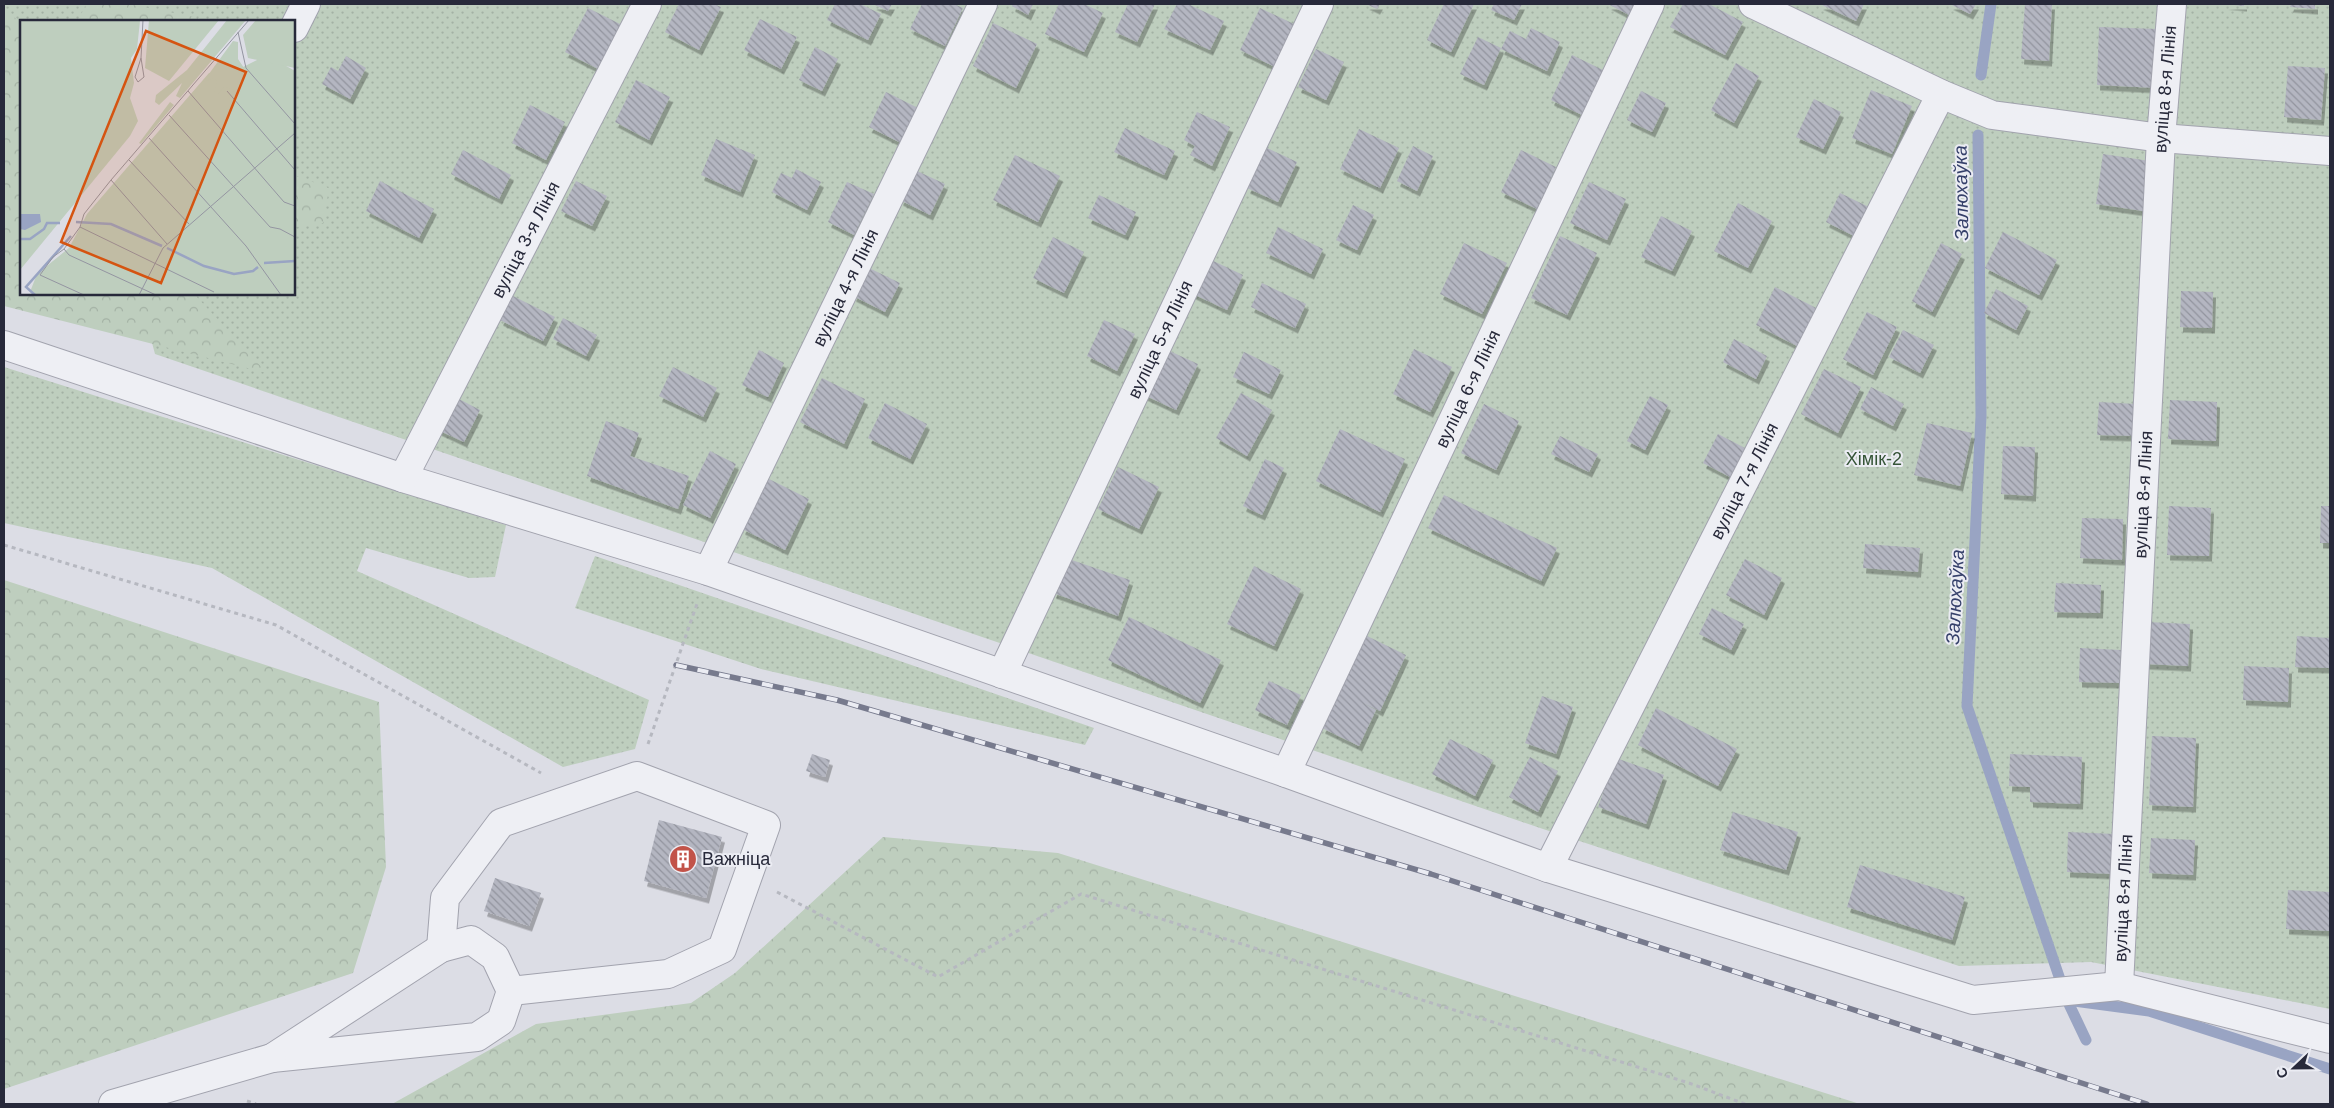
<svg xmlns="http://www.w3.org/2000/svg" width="2334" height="1108" font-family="Helvetica,sans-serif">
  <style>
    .green { fill: url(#green-dots) }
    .forest { fill: url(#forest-crowns) }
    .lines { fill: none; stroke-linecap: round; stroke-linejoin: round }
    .stream { stroke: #99a4c3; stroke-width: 11 }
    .building { fill: url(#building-back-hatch); filter: url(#shadow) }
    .minor-casing { stroke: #a2a3ae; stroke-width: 30 }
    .path { stroke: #b6b8c0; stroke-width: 3; stroke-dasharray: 4 4; stroke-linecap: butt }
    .minor { stroke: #eeeff4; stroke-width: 28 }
    .rail-casing { stroke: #777a8d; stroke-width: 5.5 }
    .rail { stroke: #ebecf3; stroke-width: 4; stroke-dasharray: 11; stroke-linecap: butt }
    .labels { text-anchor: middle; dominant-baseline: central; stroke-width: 4; stroke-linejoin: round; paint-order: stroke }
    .street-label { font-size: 18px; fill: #27293a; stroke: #ebecf3 }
    .park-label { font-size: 18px; fill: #355437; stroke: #ebecf3 }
    .poi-label { font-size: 18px; fill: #27293a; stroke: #ebecf3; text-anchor: start }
    .water-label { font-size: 19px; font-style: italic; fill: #35406a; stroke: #ebecf3 }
    .inset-river { fill: none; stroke: #99a4c3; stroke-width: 2.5 }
    .inset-road { fill: none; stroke: #9495a1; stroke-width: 1 }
    .view { fill: #d55411; fill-opacity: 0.15; stroke: #d55411; stroke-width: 2.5 }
    .inset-edge { fill: none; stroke: #27293a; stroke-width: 2.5 }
  </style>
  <defs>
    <pattern id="green-dots" width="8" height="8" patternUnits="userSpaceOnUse" patternTransform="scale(1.25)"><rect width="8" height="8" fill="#becebe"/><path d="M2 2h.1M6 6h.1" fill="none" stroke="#a3b1a4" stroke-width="1.8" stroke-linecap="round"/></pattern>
    <pattern id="forest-crowns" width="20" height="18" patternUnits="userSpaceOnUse" patternTransform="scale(1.25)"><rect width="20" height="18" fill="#becebe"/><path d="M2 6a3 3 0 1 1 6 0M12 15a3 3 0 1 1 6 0" fill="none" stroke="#a3b1a4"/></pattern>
    <pattern id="building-back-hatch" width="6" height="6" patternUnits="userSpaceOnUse" patternTransform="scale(1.25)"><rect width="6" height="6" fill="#b4b6c1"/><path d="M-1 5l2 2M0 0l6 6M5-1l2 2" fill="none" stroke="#92949e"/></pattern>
    <filter id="shadow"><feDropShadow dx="3" dy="5.5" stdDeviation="0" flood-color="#0004"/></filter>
  </defs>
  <rect width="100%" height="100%" fill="#dcdde5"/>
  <g class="green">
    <polygon points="4,4 2330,4 2330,1009 2091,962 1959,966 1543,829 155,354 139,294 294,294 294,21 21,21 21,95 4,80"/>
    <polygon points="4,367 506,525 495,577 469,578 366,548 357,571 649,700 635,749 563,767 212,568 4,523"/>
    <polygon points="595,556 1094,728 1085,745 761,669 575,608"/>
  </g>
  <g class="forest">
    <polygon points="86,4 128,4 215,21 78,21"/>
    <polygon points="4,10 21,22 21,294 194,294 267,373 4,306"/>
    <polygon points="294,175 329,188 323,223 294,227"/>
    <polygon points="4,580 379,702 386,867 353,973 4,1089"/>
    <polygon points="883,837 1058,853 1860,1104 392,1104 536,1024 691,1003 735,973"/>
  </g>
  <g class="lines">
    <g class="stream">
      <polyline points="1981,75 1991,4"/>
      <polyline points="1978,135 1981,416 1967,706 2067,1000 2086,1040"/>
      <polyline points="2074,1001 2149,1011 2330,1069"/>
    </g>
  </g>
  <g class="building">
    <polygon points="679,4 714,4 721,7 699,50 665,32"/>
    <polygon points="835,4 860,4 881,14 868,40 827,20"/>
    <polygon points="873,4 892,4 888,11"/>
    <polygon points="922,4 954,4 963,8 945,46 910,29"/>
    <polygon points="1013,4 1033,4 1028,15 1012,6"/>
    <polygon points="1059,4 1084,4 1103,13 1084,52 1045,34"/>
    <polygon points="1128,4 1155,4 1137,42 1115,32"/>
    <polygon points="1177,4 1188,4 1224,21 1210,50 1164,29"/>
    <polygon points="1366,4 1380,4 1377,9"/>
    <polygon points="1444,4 1474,4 1451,52 1427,40"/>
    <polygon points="1494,4 1522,4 1514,20 1491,10"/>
    <polygon points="1608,4 1635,4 1629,15"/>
    <polygon points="1683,4 1709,4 1743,22 1725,55 1670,27"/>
    <polygon points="1820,4 1864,4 1856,21"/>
    <polygon points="1950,4 1976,4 1970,14"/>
    <polygon points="2025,4 2052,4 2049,61 2021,59"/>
    <polygon points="2225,4 2244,4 2244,6"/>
    <polygon points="2291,4 2315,4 2315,9 2290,7"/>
    <polygon points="588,8 626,27 604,72 565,52"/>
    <polygon points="1260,8 1296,25 1275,67 1240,50"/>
    <polygon points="760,19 797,37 781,69 744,50"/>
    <polygon points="993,23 1037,44 1016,88 973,66"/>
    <polygon points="2099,27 2159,29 2157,88 2097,85"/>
    <polygon points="1531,28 1560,42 1547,71 1501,49 1510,31 1526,39"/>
    <polygon points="1478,37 1501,48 1484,85 1460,74"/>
    <polygon points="815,47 838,59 822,91 799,80"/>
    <polygon points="1316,49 1344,62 1326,100 1298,87"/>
    <polygon points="1572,55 1605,71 1584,116 1551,100"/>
    <polygon points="346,56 366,68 350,99 322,84 331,67 338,71"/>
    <polygon points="1736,63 1759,76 1734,123 1711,110"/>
    <polygon points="2288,66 2325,68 2321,120 2284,117"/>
    <polygon points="636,80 670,97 649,140 615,122"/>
    <polygon points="1871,90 1912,106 1892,154 1852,138"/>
    <polygon points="1641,91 1666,103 1652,132 1627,120"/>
    <polygon points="886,92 918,108 901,143 869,127"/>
    <polygon points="1814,99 1841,112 1823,149 1796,137"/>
    <polygon points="530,105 565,122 546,160 512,143"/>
    <polygon points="1197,112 1230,127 1212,166 1190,155 1195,146 1184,140"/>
    <polygon points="1125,128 1175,151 1164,175 1114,152"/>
    <polygon points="1359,129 1399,148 1380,188 1340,169"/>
    <polygon points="716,139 755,155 740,192 701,175"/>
    <polygon points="1413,146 1433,156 1417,191 1397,181"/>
    <polygon points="1267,148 1297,162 1278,202 1247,188"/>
    <polygon points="463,150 511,175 499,199 451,174"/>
    <polygon points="1521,150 1556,167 1537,209 1501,192"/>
    <polygon points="2103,154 2150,161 2143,211 2096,204"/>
    <polygon points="1015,155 1060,176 1038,222 993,200"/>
    <polygon points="796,169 821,182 807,210 772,192 781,173 792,178"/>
    <polygon points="915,170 945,184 930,215 900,200"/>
    <polygon points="380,181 434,209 419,238 366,211"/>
    <polygon points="576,181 607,196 592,226 561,211"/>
    <polygon points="847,182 874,194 854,235 828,222"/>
    <polygon points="1589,182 1626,199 1607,240 1570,223"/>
    <polygon points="1840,193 1873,209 1858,238 1826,222"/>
    <polygon points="1099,195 1136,212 1125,235 1088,218"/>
    <polygon points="1738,203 1772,221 1748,268 1714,251"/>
    <polygon points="1353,205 1374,215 1357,250 1336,240"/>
    <polygon points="1661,216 1692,231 1672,271 1641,257"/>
    <polygon points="1278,227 1323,249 1311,274 1266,253"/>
    <polygon points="2003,232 2057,260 2039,295 1985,268"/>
    <polygon points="1560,236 1597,253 1567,315 1531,298"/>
    <polygon points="1053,237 1084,252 1064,293 1033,278"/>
    <polygon points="1464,243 1507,263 1482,314 1440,294"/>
    <polygon points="1941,243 1962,254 1932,312 1912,301"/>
    <polygon points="1207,258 1243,275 1227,310 1191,293"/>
    <polygon points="867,267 900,283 885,312 853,296"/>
    <polygon points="1262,283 1306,304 1295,328 1251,307"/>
    <polygon points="1775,287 1822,311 1803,349 1756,325"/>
    <polygon points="1996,289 2028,306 2016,330 1984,313"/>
    <polygon points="2181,291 2213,292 2212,328 2180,327"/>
    <polygon points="513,296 555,317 543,341 500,320"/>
    <polygon points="1867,312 1897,327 1873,375 1843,359"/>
    <polygon points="563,318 597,335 586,356 553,339"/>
    <polygon points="1104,320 1135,334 1117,371 1087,356"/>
    <polygon points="1903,330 1934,345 1920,373 1889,357"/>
    <polygon points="1734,339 1767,356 1756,379 1723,362"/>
    <polygon points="1163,348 1198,364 1176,410 1142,394"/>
    <polygon points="1414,349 1452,367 1430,412 1393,394"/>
    <polygon points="759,350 784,363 768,397 742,385"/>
    <polygon points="1244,352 1281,370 1269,394 1233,377"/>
    <polygon points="673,367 717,388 703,417 659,396"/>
    <polygon points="1824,369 1861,387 1838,433 1801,414"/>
    <polygon points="822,378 865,399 844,444 800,422"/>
    <polygon points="1871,387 1904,404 1893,426 1860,409"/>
    <polygon points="1241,393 1272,410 1247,456 1216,438"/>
    <polygon points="1650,396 1668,405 1645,450 1627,441"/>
    <polygon points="455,397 480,410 464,442 438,430"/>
    <polygon points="2170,400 2217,402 2216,441 2168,439"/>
    <polygon points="2099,402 2136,404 2135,436 2097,435"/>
    <polygon points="885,403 927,424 910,459 868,438"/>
    <polygon points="1484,404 1519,421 1496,470 1461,453"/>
    <polygon points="606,421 639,433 630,456 689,476 678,509 587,476"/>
    <polygon points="1927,423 1972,433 1960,486 1914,475"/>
    <polygon points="1340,429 1405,459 1380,512 1316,481"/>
    <polygon points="1718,434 1747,449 1732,478 1703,463"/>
    <polygon points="1560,436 1598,454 1589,472 1551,454"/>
    <polygon points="2003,446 2035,447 2033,496 2001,494"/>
    <polygon points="710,451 736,464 710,518 683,505"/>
    <polygon points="1265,459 1284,468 1262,515 1243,506"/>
    <polygon points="1118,467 1159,487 1139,529 1098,509"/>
    <polygon points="767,478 809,499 785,550 742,529"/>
    <polygon points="1444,495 1557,548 1541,581 1428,528"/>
    <polygon points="2169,506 2211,508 2209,556 2167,555"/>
    <polygon points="2321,506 2330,506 2330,543 2320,543"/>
    <polygon points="2082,518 2123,519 2122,560 2080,558"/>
    <polygon points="1865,544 1920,548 1918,572 1863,568"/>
    <polygon points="1066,558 1130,580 1118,616 1053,593"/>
    <polygon points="1745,559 1782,578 1764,615 1726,595"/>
    <polygon points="1254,566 1301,589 1274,646 1227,624"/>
    <polygon points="2056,583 2101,585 2100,613 2054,612"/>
    <polygon points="1712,608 1744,624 1731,650 1699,634"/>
    <polygon points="1129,617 1221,660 1200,703 1108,660"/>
    <polygon points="2147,622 2190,624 2188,666 2145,664"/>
    <polygon points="1367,636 1406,655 1380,711 1363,703 1376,710 1359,746 1322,728"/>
    <polygon points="2297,636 2330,638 2330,668 2295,667"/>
    <polygon points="2080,648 2121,650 2119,683 2079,682"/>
    <polygon points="2244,666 2289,668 2288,702 2243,700"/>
    <polygon points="1269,681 1301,695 1287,725 1255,710"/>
    <polygon points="1542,696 1573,707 1556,754 1525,743"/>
    <polygon points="1656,708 1737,749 1718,786 1638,745"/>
    <polygon points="2152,736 2196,738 2193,807 2149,805"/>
    <polygon points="1450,739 1493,760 1475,796 1432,774"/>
    <polygon points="812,754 830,760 825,777 806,771"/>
    <polygon points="2010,754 2082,757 2080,804 2030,802 2030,787 2009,786"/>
    <polygon points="1530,757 1558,771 1538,812 1509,797"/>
    <polygon points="1616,758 1664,775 1646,824 1598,807"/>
    <polygon points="1733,812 1798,832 1786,870 1720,850"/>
    <polygon points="659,820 722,837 706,898 644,881"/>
    <polygon points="2068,832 2115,834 2114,874 2067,872"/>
    <polygon points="2151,838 2195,840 2193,875 2149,873"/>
    <polygon points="1860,865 1965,897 1952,940 1847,907"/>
    <polygon points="495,878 541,893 529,926 484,911"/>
    <polygon points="2288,890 2330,892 2330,931 2286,929"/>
  </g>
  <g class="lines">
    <g class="minor-casing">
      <g id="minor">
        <polyline points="1753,4 1941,94 1992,115 2161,138 2330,151"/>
        <polyline points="294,28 306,4"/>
        <polyline points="4,345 403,478 708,571 1286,773 1548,868 1973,1000 2119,986 2330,1039"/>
        <path id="s1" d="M403,478l244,-474"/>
        <path id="s2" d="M708,571l275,-567"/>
        <path id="s3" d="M1002,674l317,-670"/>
        <path id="s4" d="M1286,773l364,-769"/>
        <path id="s5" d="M1548,868l393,-774"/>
        <polygon points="471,940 495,957 511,991 501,1021 477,1037 272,1058 441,948"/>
        <polyline points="441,948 445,898 501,823 637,776 766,825 722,949 668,974 511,991"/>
        <path id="s6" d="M2119,986l42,-848 11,-134"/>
        <polyline points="113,1104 272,1058"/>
      </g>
    </g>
    <g class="path">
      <polyline points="4,545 276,625 541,773"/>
      <polyline points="648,744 698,601"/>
      <polyline points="777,892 938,977 1081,894 1689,1083 1745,1104"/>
      <polyline points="247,1101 256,1104"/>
    </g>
    <use href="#minor" class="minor"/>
    <g class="rail-casing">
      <polyline id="rail" points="676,665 837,700 1431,874 2147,1104"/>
    </g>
    <use href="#rail" class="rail"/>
  </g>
  <defs>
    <g id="building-disc" transform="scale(1.4375)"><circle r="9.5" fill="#c25349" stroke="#ebecf3"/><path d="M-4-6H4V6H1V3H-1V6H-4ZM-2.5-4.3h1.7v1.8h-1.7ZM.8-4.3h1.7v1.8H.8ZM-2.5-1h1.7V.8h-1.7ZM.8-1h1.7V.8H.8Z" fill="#fff"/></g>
  </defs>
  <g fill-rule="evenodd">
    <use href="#building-disc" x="683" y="859"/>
  </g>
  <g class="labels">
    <g class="street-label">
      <text stroke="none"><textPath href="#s6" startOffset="898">вуліца 8-я Лінія</textPath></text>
      <text stroke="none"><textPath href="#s1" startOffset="268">вуліца 3-я Лінія</textPath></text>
      <text stroke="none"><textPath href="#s2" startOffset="315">вуліца 4-я Лінія</textPath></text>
      <text stroke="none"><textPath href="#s3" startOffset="370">вуліца 5-я Лінія</textPath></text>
      <text stroke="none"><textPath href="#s4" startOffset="425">вуліца 6-я Лінія</textPath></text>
      <text stroke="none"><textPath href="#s5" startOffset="434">вуліца 7-я Лінія</textPath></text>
      <text stroke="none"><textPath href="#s6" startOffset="492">вуліца 8-я Лінія</textPath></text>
      <text stroke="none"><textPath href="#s6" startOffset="88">вуліца 8-я Лінія</textPath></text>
    </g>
    <g class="park-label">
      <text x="1874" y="459">Хімік-2</text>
    </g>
    <g class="poi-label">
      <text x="702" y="859">Важніца</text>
    </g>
    <g class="water-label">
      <text transform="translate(1961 193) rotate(-91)">Залюхаўка</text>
      <text transform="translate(1955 597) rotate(-87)">Залюхаўка</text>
    </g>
  </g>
  <g transform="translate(20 20)">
    <rect width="275" height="275" fill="#dcdde5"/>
    <path d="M207,0h19l-66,78 -4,-2 6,-13 -23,22 -4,-3 1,-7 31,-25zM247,35l28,16v224h-258l-7,-3 7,-18 32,-26 18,-34 122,-141 18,2zM150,82l4,3 -33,39 -2,-1z" fill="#becebe"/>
    <path d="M0,0l120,1 -3,28 -6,9 3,25 -4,15 8,23 -8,15 -110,134zM129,0h70l-50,61 -24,-13zM236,0h39v48l-47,-10 -5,-23zM213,21l5,1v17l8,12 -7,5 4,4 -8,13 -10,-7 -8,9 -3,-2 3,-12 -3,-3 -11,4z" fill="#becebe"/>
    <path d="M0,194h20l1,8 -16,8 -5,-1z" fill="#99a4c3"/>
    <path class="inset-river" d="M56,202l35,2 51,22M0,219h10l14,-10 3,-6h13M147,228l37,18 30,8 19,-3 5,-4M244,243l31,-2M15,275l-9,-8 45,-51"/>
    <path class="inset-road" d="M218,12l8,36 49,56M121,38l3,19 -6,5 -3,-5zM121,38l2,-38M168,71l96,111 11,4M207,71l68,79M149,95l101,112 10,2 15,8M129,118l97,108 35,49M109,140l60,64M91,160l56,64M60,207l134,65M44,229l5,6 87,40M64,275l-44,-20 13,-18 11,-8 16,-22 4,-13 27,-34 138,-160M119,275l24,-47 132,-115"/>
    <path class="view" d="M126,11l100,41 -85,211 -100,-41z"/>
    <rect width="275" height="275" class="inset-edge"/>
  </g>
  <rect width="2334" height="1108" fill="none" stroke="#27293a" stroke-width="10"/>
  <g transform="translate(2294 1068) rotate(248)" stroke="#ebecf3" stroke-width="4" paint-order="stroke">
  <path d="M0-4L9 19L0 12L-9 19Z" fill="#27293a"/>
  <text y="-8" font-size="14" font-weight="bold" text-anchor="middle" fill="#27293a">С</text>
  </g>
</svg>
